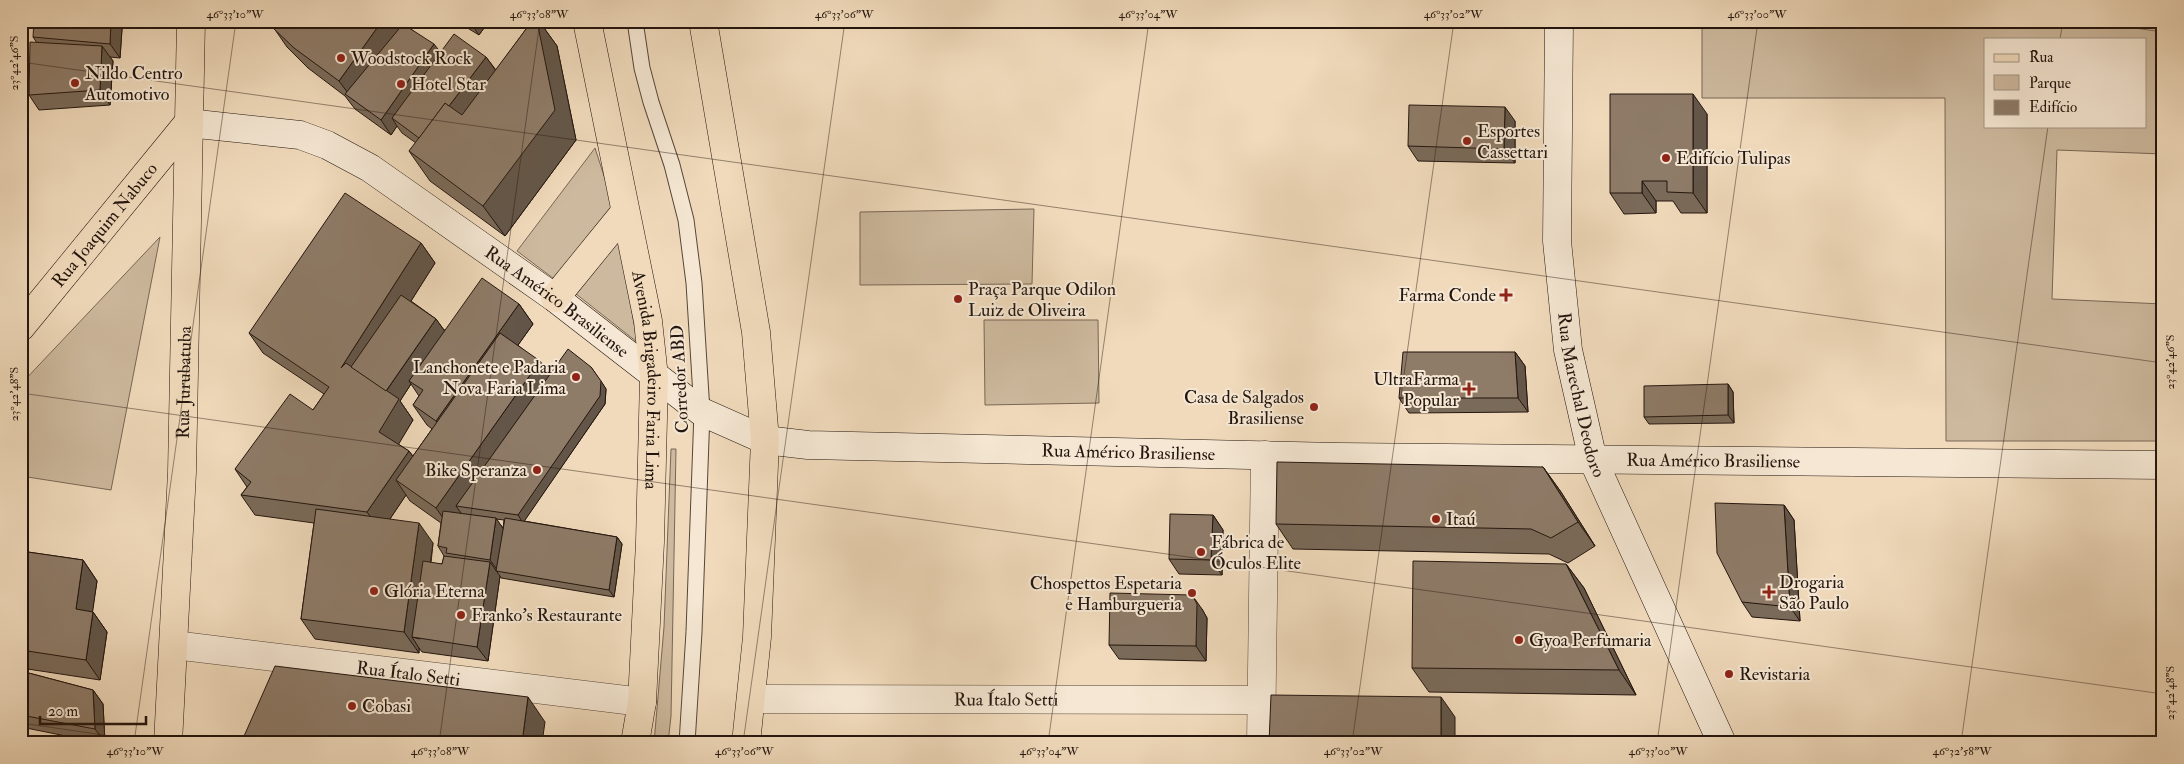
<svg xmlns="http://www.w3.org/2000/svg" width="2184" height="764" font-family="'IM FELL Double Pica',serif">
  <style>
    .green { fill: #cdb99e; stroke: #786756; fill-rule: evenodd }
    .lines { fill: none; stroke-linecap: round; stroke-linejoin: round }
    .lane-casing { stroke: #564639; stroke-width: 17 }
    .street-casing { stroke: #564639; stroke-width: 29 }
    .secondary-casing { stroke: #23150e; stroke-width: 29 }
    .primary-casing { stroke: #23150e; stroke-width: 29 }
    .lane { stroke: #f5e7d3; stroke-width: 15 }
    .street { stroke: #f5e7d3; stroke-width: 28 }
    .secondary { stroke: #f5e7d3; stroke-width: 28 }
    .primary { stroke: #f0dabb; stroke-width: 28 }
    .wall { fill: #7a6a59; stroke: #23150e; fill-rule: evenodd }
    .shaded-wall { fill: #635649; stroke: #23150e }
    .building { fill: #8e7b68; stroke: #23150e }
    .ticks { fill: none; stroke: #23150e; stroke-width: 1; stroke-opacity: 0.45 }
    .poi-dot { fill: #8f2418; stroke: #f5e7d3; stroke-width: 2 }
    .labels { text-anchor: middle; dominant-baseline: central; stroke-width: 4; stroke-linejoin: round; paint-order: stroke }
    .poi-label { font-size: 18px; fill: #23150e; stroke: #f5e7d3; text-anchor: start }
    .street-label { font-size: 18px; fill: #23150e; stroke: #f5e7d3 }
    .neatline { fill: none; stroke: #23150e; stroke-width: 2 }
    .ticks-label { font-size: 12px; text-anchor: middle; fill: #23150e }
  </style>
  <rect width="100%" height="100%" fill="#f0dabb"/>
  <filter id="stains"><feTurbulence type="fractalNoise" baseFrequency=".004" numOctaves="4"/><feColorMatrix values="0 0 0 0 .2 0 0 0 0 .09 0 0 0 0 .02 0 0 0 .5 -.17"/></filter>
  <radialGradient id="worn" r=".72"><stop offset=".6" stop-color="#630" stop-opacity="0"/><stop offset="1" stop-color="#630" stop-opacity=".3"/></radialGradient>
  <g class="green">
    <path d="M1702,21h461v133l-106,-4 -5,149 111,5v137h-217l-1,-343h-243zM1985,39h160v87h-160z"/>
    <polygon points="595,148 616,213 562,285 517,251"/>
    <polygon points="1034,209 1032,284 860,285 860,212"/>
    <polygon points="619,232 637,342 571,290"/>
    <polygon points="160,237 111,490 21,476 21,384"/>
    <polygon points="984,320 1098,320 1099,403 985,405"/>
    <polygon points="671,449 676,449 671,716 668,743 654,743 664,627"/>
  </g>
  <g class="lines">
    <g class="lane-casing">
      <polyline id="lane" points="635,21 642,68 651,102 672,165 686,220 694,283 702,412 694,632 687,743"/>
    </g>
    <g class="street-casing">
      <g id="street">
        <path id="s1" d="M174,645l468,57"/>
        <path id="s2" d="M751,699l509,1"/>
        <polyline points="1261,743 1265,455"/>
      </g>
    </g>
    <g class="secondary-casing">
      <g id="secondary">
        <path id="s3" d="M1559,21l-2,220 11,109 25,110 129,283"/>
        <path id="s4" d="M188,123l112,12 27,10 43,23 185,130 147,114 63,28 43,5 531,12 824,8"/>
      </g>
    </g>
    <g class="primary-casing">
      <g id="primary">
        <path id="s5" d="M587,21l61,300 6,56 -4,165 -8,160 -7,41"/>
        <polyline points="703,21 756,332 765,440 757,637 746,743"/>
        <polyline points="555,298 625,212"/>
        <path id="s6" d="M21,327l167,-204"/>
        <path id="s7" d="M168,743l14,-271 9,-451"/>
      </g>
    </g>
    <use href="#lane" class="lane"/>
    <use href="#street" class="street"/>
    <use href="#secondary" class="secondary"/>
    <use href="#primary" class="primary"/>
  </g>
  <g class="wall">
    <polygon points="269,21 407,26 440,52 486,57 496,70 532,21 539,21 557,46 576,140 505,236 430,181 409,151 416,143 402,133 397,126 391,135 355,109 345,96 308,68 287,47"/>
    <polygon points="456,21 489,21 479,35"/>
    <polygon points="122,29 120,58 110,57 113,61 110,105 39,110 29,95 37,43 33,37"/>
    <polygon points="1707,114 1707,213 1681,213 1673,201 1656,201 1656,213 1624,214 1610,193"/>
    <polygon points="1515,121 1515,163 1418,161 1408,146"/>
    <path d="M421,243l14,20 -24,38 25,18 8,11 75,-26 14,20 -15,21 32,30 41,-8 15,22 -1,15 -81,117 93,16 5,7 -8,53 -113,-19 -1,-2 -12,85 -66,-9 -3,-4v5l-104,-14 -14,-20 13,-96 -59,-8 -14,-20 6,-8 -12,-18 78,-59 11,-16 -61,-41 -14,-20zM411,384l8,12 -6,9 14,20 5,4 -19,27 -4,-5 -11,-7 15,-24 -13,-19zM406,495l4,6 31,22 -3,23 6,10 -2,8 -11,-1 2,-20 -43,-24zM496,519l8,1 -1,8z"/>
    <polygon points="1515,352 1525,366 1528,412 1409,413 1399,398"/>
    <polygon points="1728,384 1733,392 1734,423 1649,424 1644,417"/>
    <polygon points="1543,467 1561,492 1595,546 1568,563 1549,554 1293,549 1276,524"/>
    <polygon points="1784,505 1794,520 1800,621 1752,617 1742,602"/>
    <polygon points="1213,515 1223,530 1222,575 1179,574 1169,559"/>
    <polygon points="21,551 83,560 97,581 92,612 93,612 107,632 100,680 21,668"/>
    <polygon points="1566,564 1584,588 1636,695 1429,692 1412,668"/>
    <polygon points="1202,609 1207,618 1206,661 1119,659 1109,645"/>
    <polygon points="21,671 93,690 103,704 105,743 101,743 21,727"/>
  </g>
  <g class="shaded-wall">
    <polygon points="111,21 117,21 122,29 120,58 110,44"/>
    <polygon points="382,21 411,21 354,101 339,81"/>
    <polygon points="469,21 489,21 479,35"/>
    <polygon points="537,21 539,21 557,46 576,140 505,236 483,206"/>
    <polygon points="434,44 445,58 392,118 397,126 391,135 381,120"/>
    <polygon points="102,46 113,61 110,105 100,90"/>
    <polygon points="486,57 496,71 434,156 423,141"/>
    <polygon points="1693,94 1707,114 1707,213 1693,193"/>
    <polygon points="1505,107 1515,121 1515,163 1504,149"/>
    <polygon points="1642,181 1656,201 1656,213 1642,193"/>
    <polygon points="421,243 435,263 363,377 341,368"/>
    <polygon points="21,274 28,285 21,295"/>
    <polygon points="519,304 533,324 450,441 436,421"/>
    <polygon points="436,319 446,333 409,381 411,384 400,401 413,420 394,452 379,432 385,393"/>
    <polygon points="1515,352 1525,366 1528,412 1518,398"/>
    <polygon points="540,361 554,381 456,506 461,513 450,528 436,508"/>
    <polygon points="601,381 606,389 605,404 523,523 518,515"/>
    <polygon points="1728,384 1733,392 1734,423 1728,415"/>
    <polygon points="409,451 423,471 396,480 406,495 381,532 367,512"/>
    <polygon points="1543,467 1561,492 1595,546 1578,522"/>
    <polygon points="1784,505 1794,520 1800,621 1790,607"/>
    <polygon points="1213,515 1223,530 1222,575 1211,560"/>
    <polygon points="496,518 506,533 498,571 490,560"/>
    <polygon points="419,523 433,543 420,639 412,637 419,648 419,653 404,632"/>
    <polygon points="617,537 622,544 614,597 609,590"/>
    <polygon points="83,560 97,581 90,630 76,609"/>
    <polygon points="490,562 500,576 488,661 477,647"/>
    <polygon points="1566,564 1584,588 1636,695 1619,670"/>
    <polygon points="1192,595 1202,609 1207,618 1206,661 1196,646"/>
    <polygon points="93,612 107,632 100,680 86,660"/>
    <polygon points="93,690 103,704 105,743 95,729"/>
    <polygon points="528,697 545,722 542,743 522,743"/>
    <polygon points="1441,697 1455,717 1455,743 1441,743"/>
  </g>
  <g class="building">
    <polygon points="34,21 111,21 110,44 33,37"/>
    <polygon points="269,21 382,21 339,81 294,48 272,27"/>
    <polygon points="532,21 537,21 555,110 483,206 409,151 445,103 462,115"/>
    <polygon points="403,24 434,44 381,120 345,94"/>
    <polygon points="454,34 486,57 449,106 445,103 419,138 392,118"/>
    <polygon points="30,42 102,46 100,90 29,95"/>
    <polygon points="1610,94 1693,94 1693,193 1667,192 1667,181 1642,181 1642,193 1610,193"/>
    <polygon points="1409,105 1505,107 1504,149 1408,146"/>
    <polygon points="345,193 421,243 341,368 346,363 399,399 379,432 409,451 367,512 241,495 251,482 235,469 290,394 313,410 329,387 249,333"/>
    <polygon points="482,278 519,304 436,421 413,405 423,390 409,381"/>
    <polygon points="401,295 436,319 386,391 351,367"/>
    <polygon points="500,333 540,361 436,508 396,480"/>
    <polygon points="568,349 591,367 601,381 600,396 518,515 456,506"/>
    <polygon points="1403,352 1515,352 1518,398 1399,398"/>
    <polygon points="1728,384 1728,415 1644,417 1644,386"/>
    <polygon points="1277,462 1543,467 1578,522 1551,538 1531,529 1276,524"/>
    <polygon points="1715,503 1784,505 1790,607 1742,602 1717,553"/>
    <polygon points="316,509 419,523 404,632 301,619"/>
    <polygon points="443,511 496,518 490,560 446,553 447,548 438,546"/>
    <polygon points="1170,514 1213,515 1211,560 1169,559"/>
    <polygon points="505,518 617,537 609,590 496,571"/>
    <polygon points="21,551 83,560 76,609 93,612 86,660 21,650"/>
    <polygon points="444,556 490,562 477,647 412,637 423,561 442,564"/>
    <polygon points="1413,561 1566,564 1619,670 1412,668"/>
    <polygon points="1110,593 1192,595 1197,604 1196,646 1109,645"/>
    <polygon points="275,666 528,697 522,743 241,743"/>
    <polygon points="21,671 93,690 95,729 21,715"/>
    <polygon points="1271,695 1441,697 1441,743 1269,743"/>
  </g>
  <path class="ticks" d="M2085,21l78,11M2060,39l3,-18M21,62l2142,301M21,393l2142,301M21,723l138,20M134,743l102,-722M439,743l101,-722M743,743l102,-722M1048,743l101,-722M1352,743l102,-722M1657,743l101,-722M1961,743l87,-617"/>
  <g class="poi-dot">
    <circle cx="341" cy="58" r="5"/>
    <circle cx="75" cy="83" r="5"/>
    <circle cx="401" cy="84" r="5"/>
    <circle cx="1467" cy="141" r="5"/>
    <circle cx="1666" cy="158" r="5"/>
    <path d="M1503.5 287.5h5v5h5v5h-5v5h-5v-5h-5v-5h5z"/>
    <circle cx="958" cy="299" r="5"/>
    <circle cx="576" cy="377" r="5"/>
    <path d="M1466.5 381.5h5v5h5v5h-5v5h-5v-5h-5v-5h5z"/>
    <circle cx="1314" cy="407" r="5"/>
    <circle cx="537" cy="470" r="5"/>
    <circle cx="1436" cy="519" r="5"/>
    <circle cx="1201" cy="552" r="5"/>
    <circle cx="374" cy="591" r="5"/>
    <path d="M1766.5 584.5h5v5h5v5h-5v5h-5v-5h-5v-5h5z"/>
    <circle cx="1192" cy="593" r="5"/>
    <circle cx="461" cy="615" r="5"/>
    <circle cx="1519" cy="640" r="5"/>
    <circle cx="1729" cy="674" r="5"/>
    <circle cx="352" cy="706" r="5"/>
  </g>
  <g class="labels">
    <g class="poi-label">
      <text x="351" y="58">Woodstock Rock</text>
      <text x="85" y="73">Nildo Centro<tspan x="85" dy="21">Automotivo</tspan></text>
      <text x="411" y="84">Hotel Star</text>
      <text x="1477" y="131">Esportes<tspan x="1477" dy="21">Cassettari</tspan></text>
      <text x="1676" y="158">Edifício Tulipas</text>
      <text x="968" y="289">Praça Parque Odilon<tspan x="968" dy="21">Luiz de Oliveira</tspan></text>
      <text x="1496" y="295" text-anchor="end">Farma Conde</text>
      <text x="566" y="367" text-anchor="end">Lanchonete e Padaria<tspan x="566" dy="21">Nova Faria Lima</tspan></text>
      <text x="1459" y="379" text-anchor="end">UltraFarma<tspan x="1459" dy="21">Popular</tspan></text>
      <text x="1304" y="397" text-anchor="end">Casa de Salgados<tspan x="1304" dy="21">Brasiliense</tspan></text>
      <text x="527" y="470" text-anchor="end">Bike Speranza</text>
      <text x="1446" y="519">Itaú</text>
      <text x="1211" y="542">Fábrica de<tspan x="1211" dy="21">Óculos Elite</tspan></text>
      <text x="1779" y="582">Drogaria<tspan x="1779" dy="21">São Paulo</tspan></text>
      <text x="1182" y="583" text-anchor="end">Chospettos Espetaria<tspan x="1182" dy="21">e Hamburgueria</tspan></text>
      <text x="384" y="591">Glória Eterna</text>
      <text x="471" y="615">Franko's Restaurante</text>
      <text x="1529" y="640">Gyoa Perfumaria</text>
      <text x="1739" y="674">Revistaria</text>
      <text x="362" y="706">Cobasi</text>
    </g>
    <g class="street-label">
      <text stroke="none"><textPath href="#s6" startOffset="132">Rua Joaquim Nabuco</textPath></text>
      <text stroke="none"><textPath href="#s4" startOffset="420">Rua Américo Brasiliense</textPath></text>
      <text transform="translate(680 379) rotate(-93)">Corredor ABD</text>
      <text stroke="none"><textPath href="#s5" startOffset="365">Avenida Brigadeiro Faria Lima</textPath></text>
      <text stroke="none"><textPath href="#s7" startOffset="361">Rua Jurubatuba</textPath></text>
      <text stroke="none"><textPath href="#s3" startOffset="376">Rua Marechal Deodoro</textPath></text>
      <text stroke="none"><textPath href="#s4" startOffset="1035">Rua Américo Brasiliense</textPath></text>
      <text stroke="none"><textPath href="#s4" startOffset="1620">Rua Américo Brasiliense</textPath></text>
      <text stroke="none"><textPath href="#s1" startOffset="236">Rua Ítalo Setti</textPath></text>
      <text stroke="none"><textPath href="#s2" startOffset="255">Rua Ítalo Setti</textPath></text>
    </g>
  </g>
  <rect width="2184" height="764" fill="none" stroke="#f0dabb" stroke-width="55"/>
  <rect x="1984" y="38" width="162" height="90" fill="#f5e7d3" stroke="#a19384"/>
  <rect x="1994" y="54" width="25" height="8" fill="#f0dabb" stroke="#a19384"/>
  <text x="2029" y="62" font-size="15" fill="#23150e">Rua</text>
  <rect x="1994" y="75" width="25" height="15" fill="#cdb99e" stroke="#a19384"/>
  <text x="2029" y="88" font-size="15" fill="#23150e">Parque</text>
  <rect x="1994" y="100" width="25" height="15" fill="#8e7b68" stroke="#a19384"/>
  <text x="2029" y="112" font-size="15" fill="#23150e">Edifício</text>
  <path d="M40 716v8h106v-8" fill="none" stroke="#23150e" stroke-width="2.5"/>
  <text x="48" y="716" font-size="15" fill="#23150e" stroke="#f5e7d3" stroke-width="4" paint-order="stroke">20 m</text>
  <rect x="28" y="28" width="2128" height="708" class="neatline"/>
  <g class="ticks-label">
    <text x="235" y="18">46°33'10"W</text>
    <text x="539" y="18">46°33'08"W</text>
    <text x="844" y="18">46°33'06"W</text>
    <text x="1148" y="18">46°33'04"W</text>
    <text x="1453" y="18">46°33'02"W</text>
    <text x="1757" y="18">46°33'00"W</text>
    <text transform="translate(14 63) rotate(-90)" y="4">23°42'46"S</text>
    <text transform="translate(2170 362) rotate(-90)" y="4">23°42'46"S</text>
    <text transform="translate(14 394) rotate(-90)" y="4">23°42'48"S</text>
    <text transform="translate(2170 693) rotate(-90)" y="4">23°42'48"S</text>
    <text x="135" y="755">46°33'10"W</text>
    <text x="440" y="755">46°33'08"W</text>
    <text x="744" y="755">46°33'06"W</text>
    <text x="1049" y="755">46°33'04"W</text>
    <text x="1353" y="755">46°33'02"W</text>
    <text x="1658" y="755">46°33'00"W</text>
    <text x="1962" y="755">46°32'58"W</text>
  </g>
  <rect width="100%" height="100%" filter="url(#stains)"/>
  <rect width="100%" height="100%" fill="url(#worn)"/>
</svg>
